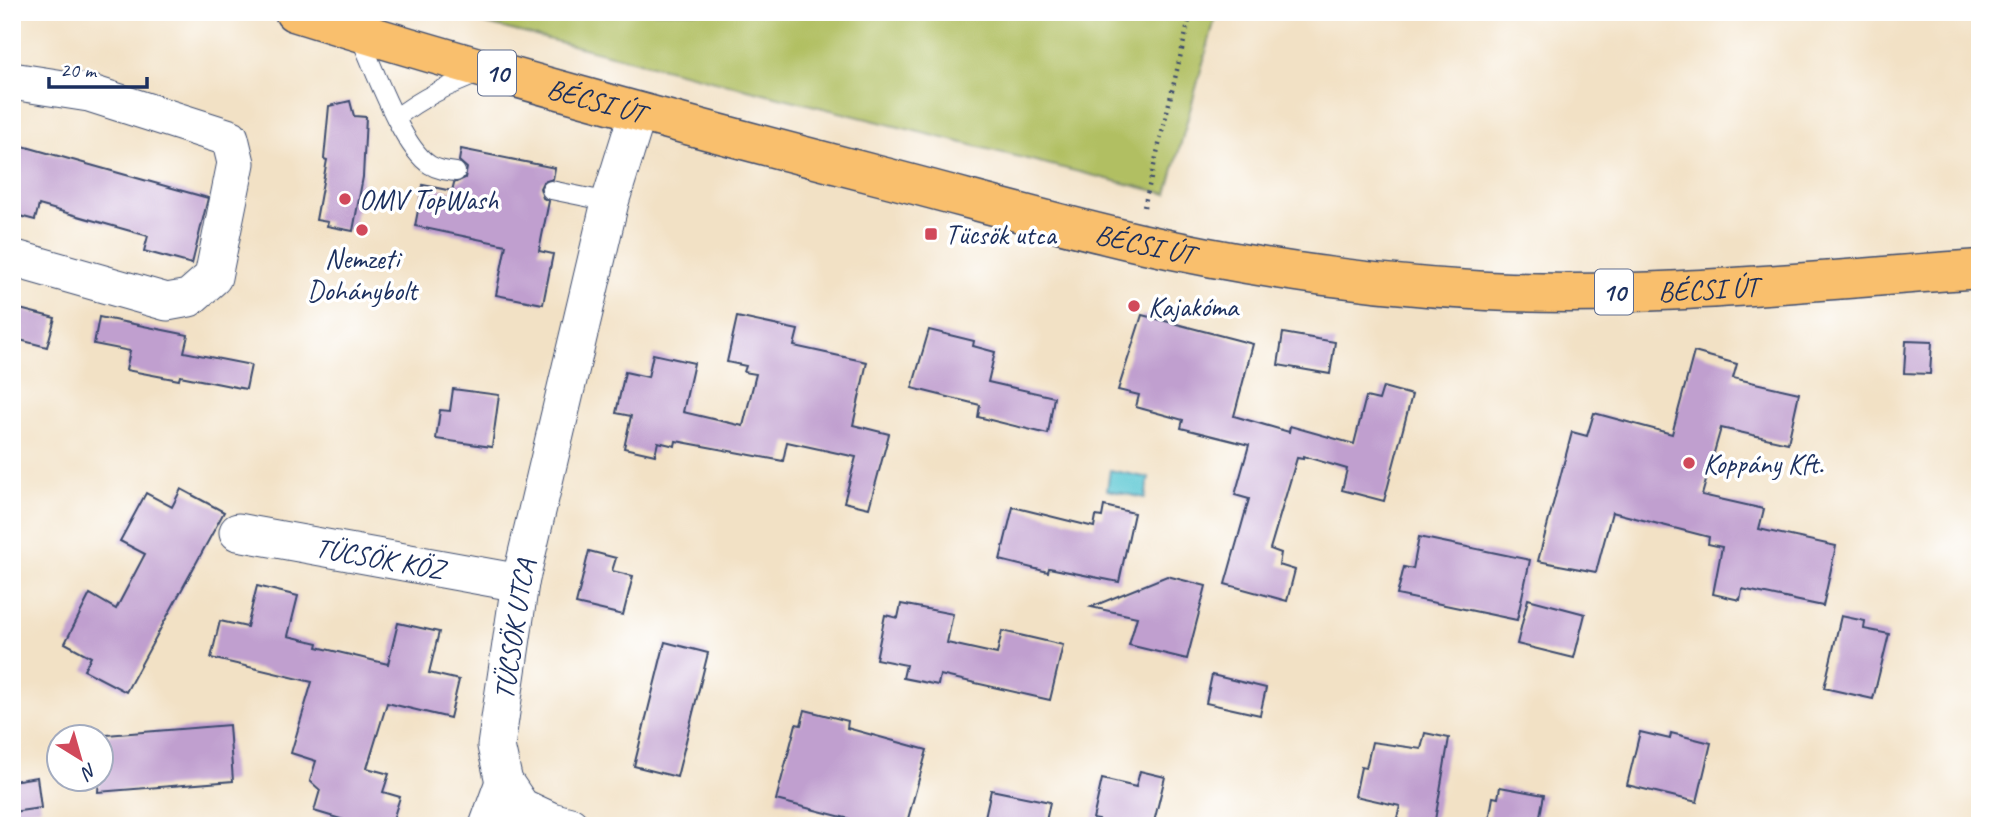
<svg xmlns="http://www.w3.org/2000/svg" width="1992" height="838" font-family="Caveat,sans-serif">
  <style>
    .green { fill: #b1bf62; stroke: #667760; stroke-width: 2 }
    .water { fill: #5bc7d3; stroke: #3b7b98; stroke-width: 2 }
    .building { fill: #c09fcf }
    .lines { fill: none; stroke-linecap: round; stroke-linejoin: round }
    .service-casing { stroke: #3b4a6d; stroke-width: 20 }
    .minor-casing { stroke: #3b4a6d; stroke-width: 39 }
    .primary-casing { stroke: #3b4a6d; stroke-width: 41 }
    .path { stroke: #3b4a6d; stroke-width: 4.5; stroke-dasharray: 2 5; stroke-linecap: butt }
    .service { stroke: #fff; stroke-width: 18 }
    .minor { stroke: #fff; stroke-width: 37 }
    .primary { stroke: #f9bf6d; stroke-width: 38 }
    .poi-dot { fill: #d1495b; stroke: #fff; stroke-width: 2.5 }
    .labels { text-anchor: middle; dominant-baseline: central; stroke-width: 7; stroke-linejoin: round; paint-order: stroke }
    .shield { fill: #fff; stroke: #5f6d8e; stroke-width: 2 }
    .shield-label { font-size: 26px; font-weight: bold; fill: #1b2f5e }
    .street-label { font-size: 28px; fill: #1b2f5e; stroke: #fff }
    .poi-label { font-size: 28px; fill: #1b2f5e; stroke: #fff; text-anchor: start }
  </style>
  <rect width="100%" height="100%" fill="#fff"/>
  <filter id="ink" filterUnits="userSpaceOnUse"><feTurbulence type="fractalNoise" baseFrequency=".0143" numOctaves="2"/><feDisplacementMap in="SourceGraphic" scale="14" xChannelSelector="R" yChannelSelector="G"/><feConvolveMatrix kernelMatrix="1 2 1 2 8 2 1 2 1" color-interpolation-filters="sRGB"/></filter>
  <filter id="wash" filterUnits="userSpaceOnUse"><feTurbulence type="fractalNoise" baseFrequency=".00686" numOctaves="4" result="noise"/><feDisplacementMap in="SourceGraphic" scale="28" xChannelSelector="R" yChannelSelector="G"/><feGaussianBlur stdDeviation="1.57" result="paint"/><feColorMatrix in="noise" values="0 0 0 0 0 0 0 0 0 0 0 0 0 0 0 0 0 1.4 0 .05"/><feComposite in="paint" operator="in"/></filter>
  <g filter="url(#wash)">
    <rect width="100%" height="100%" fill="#f2e1c5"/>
    <polygon class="green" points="439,12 1217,12 1167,194"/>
    <polygon class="water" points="1110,470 1149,478 1145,498 1107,490"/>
    <g id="blocks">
      <g class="building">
        <polygon points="350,101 354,116 366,117 363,177 353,231 327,226 328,222 316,220 327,160 324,159 329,106"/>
        <polygon points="12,143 208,198 192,264 144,251 148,236 39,205 35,220 12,214"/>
        <polygon points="461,149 555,168 553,179 543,182 540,188 543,198 549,201 539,251 553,254 543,304 496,295 506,245 415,226 423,185 452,191 454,183 465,178 467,168 459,161"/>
        <polygon points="12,307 55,318 47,347 12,338"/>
        <polygon points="1142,315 1253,344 1234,416 1289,432 1290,426 1354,444 1366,397 1379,400 1383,387 1412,395 1384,501 1342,490 1347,469 1303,456 1303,459 1297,458 1270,549 1281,553 1279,565 1295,570 1287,601 1225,584 1249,499 1235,495 1249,445 1181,428 1183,420 1136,407 1139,395 1118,390"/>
        <polygon points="99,317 188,335 184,352 251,365 246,389 180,376 179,380 126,370 130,351 94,344"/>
        <polygon points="737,317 798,330 794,346 867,362 853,425 889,434 869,508 844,502 856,457 787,442 783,461 676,441 675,446 658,442 655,455 624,448 631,416 616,413 625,372 648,377 653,354 694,363 683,412 743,426 756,374 744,372 746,366 727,362"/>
        <polygon points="929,330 974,341 973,346 995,352 988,382 1054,397 1048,434 978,417 980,405 912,388"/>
        <polygon points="1283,333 1335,342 1330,374 1278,365"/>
        <polygon points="1906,341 1932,342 1930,374 1904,373"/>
        <polygon points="1694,352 1737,364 1733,378 1799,393 1788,443 1721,428 1702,495 1764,509 1759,529 1836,546 1823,606 1742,589 1740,600 1713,594 1722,547 1708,544 1709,537 1612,512 1596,572 1538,561 1572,432 1587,436 1594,413 1672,434"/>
        <polygon points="453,389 499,395 492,447 436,439 440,410 450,411"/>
        <polygon points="181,489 224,512 126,692 84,670 91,657 65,643 90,594 116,609 145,554 120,541 146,493 172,507"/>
        <polygon points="1104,506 1134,513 1119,582 1049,568 1048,572 1000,560 1013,507 1094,527 1096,516 1102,517"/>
        <polygon points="1419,537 1530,560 1517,620 1397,595 1404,567 1413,569"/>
        <polygon points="589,551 616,558 612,571 633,576 623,615 576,604"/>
        <polygon points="1167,576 1206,586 1187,659 1129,645 1137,617 1091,607"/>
        <polygon points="257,586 298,596 288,636 318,643 317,647 388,664 398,623 439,632 429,673 459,680 450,718 387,703 367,768 389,774 383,792 400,797 391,826 364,826 314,811 320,790 310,781 316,761 291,753 312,682 211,658 220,621 247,627"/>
        <polygon points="1528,599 1585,614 1574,658 1517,644"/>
        <polygon points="901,604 953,614 947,643 997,654 1002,631 1063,645 1050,700 940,675 938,685 903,678 906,665 876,659 885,615 898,618"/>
        <polygon points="1841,616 1865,621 1864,629 1889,634 1873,699 1824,688"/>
        <polygon points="665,642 708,653 677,777 634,766"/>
        <polygon points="1212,675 1266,688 1260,715 1206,703"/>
        <polygon points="805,710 848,721 847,728 927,750 906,826 877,826 776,800 796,724 801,725"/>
        <polygon points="229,725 233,781 98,792 102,737 94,736"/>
        <polygon points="1640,732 1670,739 1671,733 1711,743 1697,802 1627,785"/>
        <polygon points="1425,733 1449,738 1434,826 1395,826 1400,806 1355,796 1361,767 1366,768 1372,742 1421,749"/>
        <polygon points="1140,771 1165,777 1153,826 1098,826 1099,820 1093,819 1102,779 1136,787"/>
        <polygon points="37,777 41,808 12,812 12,781"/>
        <polygon points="1500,787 1544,795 1538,826 1488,826 1493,797 1498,798"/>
        <polygon points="991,790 1050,802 1045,826 983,826"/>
      </g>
    </g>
  </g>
  <g filter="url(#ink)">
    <use href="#blocks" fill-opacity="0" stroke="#3b4a6d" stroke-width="2"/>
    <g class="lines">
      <g class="service-casing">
        <g id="service">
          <path d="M359,35c14,31 43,113 71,130 8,5 17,6 26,7"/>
          <path d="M396,118c26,-21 54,-33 85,-45"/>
          <polyline points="551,190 610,202"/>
        </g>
      </g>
      <g class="minor-casing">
        <g id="minor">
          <polyline points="12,81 89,93 230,138 236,163 213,277 189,298 167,302 12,258"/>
          <path id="s1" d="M238,532l282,51"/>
          <polyline points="488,826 504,782"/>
          <path id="s2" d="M570,826l-19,-5 -30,-14 -17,-25 -8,-36 24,-163 90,-381 28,-90"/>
        </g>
      </g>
      <g class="primary-casing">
        <g id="primary">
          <path id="s3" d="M294,12c192,60 387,112 583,163 86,22 172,47 259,67 115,26 234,43 351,49 164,8 330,-11 493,-22"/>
        </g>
      </g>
      <polyline class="path" points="1144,207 1191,12"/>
      <use href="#service" class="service"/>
      <use href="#minor" class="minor"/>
      <use href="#primary" class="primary"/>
    </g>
  </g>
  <g class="poi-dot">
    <circle cx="345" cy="199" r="7"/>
    <circle cx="362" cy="230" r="7"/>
    <rect x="924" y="227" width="14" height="14" rx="3.5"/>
    <circle cx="1134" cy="306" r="7"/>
    <circle cx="1689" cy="463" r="7"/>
  </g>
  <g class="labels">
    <g class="shield">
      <rect x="478" y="50.5" width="38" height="45" rx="5"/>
      <rect x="1595" y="269.5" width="38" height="45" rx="5"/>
    </g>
    <g class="shield-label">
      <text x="497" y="73">10</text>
      <text x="1614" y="292">10</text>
    </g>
    <g class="street-label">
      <text stroke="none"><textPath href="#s3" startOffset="315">BÉCSI ÚT</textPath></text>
      <text stroke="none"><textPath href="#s3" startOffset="882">BÉCSI ÚT</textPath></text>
      <text stroke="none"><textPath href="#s3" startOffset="1449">BÉCSI ÚT</textPath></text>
      <text stroke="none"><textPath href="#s1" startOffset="144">TÜCSÖK KÖZ</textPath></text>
      <text stroke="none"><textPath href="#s2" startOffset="238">TÜCSÖK UTCA</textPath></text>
    </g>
    <g class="poi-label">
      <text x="359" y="199">OMV TopWash</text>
      <text x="945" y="234">Tücsök utca</text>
      <text x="362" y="258" text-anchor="middle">Nemzeti<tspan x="362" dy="32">Dohánybolt</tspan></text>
      <text x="1148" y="306">Kajakóma</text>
      <text x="1703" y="463">Koppány Kft.</text>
    </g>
  </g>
  <rect width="1992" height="838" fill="none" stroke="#fff" stroke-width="42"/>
  <g transform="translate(80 758) rotate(143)"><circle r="33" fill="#ffffff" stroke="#a4acbf" stroke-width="2"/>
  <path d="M0-5L12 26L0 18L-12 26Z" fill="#d1495b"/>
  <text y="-10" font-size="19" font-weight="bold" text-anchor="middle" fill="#1b2f5e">N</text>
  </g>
  <path d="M49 77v10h98v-10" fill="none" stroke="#1b2f5e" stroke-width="3.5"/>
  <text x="60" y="77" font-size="21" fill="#1b2f5e" stroke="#ffffff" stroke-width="5" paint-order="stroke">20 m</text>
</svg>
